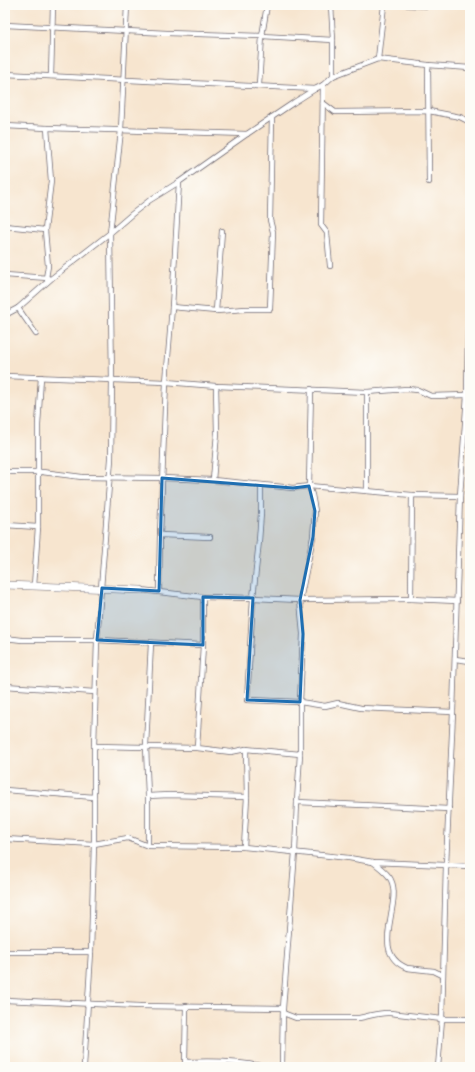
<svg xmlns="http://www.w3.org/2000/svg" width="475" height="1072" font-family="'Libre Caslon Text',serif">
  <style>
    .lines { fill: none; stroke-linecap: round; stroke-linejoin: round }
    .street-casing { stroke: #6d666f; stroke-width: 6 }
    .secondary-casing { stroke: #6d666f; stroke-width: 8 }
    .street { stroke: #fff; stroke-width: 4.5 }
    .secondary { stroke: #fff; stroke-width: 7 }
    .marked { fill: #1f6fb2; fill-opacity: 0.2; stroke: #1f6fb2; stroke-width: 3; stroke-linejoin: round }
  </style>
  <rect width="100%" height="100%" fill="#fdfcf7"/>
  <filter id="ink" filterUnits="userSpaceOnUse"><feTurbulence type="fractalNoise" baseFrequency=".025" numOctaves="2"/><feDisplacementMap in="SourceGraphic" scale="8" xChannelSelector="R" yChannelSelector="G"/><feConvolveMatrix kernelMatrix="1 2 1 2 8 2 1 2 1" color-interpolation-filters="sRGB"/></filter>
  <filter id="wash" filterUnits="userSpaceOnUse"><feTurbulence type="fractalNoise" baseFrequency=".012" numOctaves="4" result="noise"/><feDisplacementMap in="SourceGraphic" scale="16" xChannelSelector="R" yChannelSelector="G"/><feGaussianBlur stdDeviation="0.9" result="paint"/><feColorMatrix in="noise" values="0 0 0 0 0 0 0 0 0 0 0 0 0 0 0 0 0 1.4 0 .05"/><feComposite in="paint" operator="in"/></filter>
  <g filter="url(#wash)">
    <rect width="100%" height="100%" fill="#f7e5cf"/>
  </g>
  <g filter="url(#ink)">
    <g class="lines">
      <g class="street-casing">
        <g id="street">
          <polyline points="331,5 333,40 333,76"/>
          <polyline points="408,5 434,6 451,5"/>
          <polyline points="465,5 470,6"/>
          <polyline points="5,25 167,33 262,36 333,40"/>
          <polyline points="378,59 384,5"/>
          <polyline points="428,65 429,182"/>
          <polyline points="5,74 315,89"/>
          <polyline points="51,76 53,5"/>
          <polyline points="259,85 262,36 267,5"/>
          <polyline points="323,85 321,225 327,233 330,266"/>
          <polyline points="323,103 335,112 429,111 460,117 470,122"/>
          <polyline points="5,126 47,128 247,134"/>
          <polyline points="5,226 45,230"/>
          <polyline points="5,275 48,278"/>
          <polyline points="46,278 48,266 45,230 51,181 47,128"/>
          <polyline points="172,307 216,311 246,309 270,309 273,232 270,220 272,117"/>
          <polyline points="18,308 36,334"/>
          <polyline points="216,311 222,231"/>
          <polyline points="5,315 18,308 52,278 110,233 132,214 150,200 179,182 247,134 293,103 315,89 323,85 333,76 378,59 428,65 470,68"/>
          <polyline points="5,376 166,382 216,386 367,392 407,389 418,390 431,396 467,395"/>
          <polyline points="367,392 367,491"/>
          <polyline points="5,472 42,472 82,477 162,478 213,480 217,433 216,386"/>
          <polyline points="213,480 293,488 309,486 412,495"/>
          <polyline points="261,485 261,513 259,541 253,598 247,700 300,702 325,706 338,703 361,708 453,712"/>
          <polyline points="5,525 38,527"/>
          <polyline points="160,535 210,537"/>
          <polyline points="34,586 38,527 38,425 41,377"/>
          <polyline points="141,590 203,597 253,598 300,600 411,599 412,495 460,496"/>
          <polyline points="159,591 160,535 166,382 172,307 179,182"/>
          <polyline points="411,599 457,601"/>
          <polyline points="5,638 22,640 97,640 203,645"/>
          <polyline points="455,659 470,661"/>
          <polyline points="5,686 95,692"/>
          <polyline points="94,746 197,748 231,752 246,749 300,754"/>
          <polyline points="197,748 203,645 203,597"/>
          <polyline points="5,790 94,797"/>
          <polyline points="148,796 169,795 247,797"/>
          <polyline points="297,802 449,809"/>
          <polyline points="5,839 94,844 128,838 148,846 244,847 349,858 373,862 470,866"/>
          <polyline points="148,846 148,796 146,746 151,643"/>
          <polyline points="244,847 247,797 246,749"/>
          <path d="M373,862c6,5 15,11 18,18 12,25 -23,72 16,88l27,3 8,4"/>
          <polyline points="5,952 91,952"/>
          <polyline points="5,1000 140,1006 283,1008"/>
          <path d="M186,1006l-1,56c24,-1 55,-1 79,5"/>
          <path d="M283,1013l13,5h63c12,-2 19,-6 31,-5l52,6h28"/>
          <polyline points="84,1067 91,952 94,844 94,746 97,640 111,459 112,381 110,233 121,130 127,5"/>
          <polyline points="282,1067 283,1008 295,852 297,802 300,754 300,702 303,634 300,600 313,537 315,511 312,495 309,486 311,389"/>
          <polyline points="438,1067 442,1019 446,865 453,712 460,496 467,395 468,326"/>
        </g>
      </g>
      <g class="secondary-casing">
        <polyline id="secondary" points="5,585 141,590"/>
      </g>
      <use href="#street" class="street"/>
      <use href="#secondary" class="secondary"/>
    </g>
  </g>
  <path class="marked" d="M162,478l131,10 16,-2 6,25 -2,26 -13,63 3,34 -3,68 -53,-2 6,-102 -50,-1v48l-106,-5 5,-52 57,3z"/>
  <rect width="475" height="1072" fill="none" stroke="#fdfcf7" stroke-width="20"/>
</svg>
